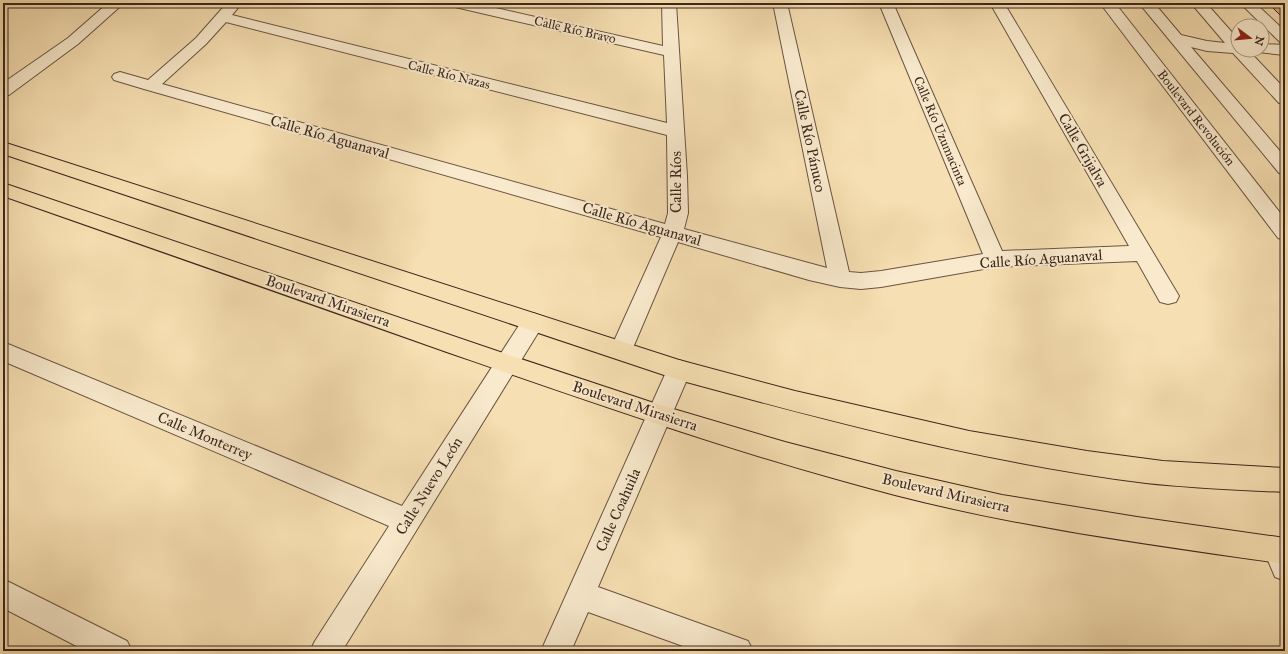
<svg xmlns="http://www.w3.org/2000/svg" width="1288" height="654" font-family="'IM FELL Great Primer',serif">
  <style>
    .building { fill: #e6b184; stroke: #3c261d }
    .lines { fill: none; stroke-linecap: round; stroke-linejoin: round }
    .minor-casing { stroke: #6a5442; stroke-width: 2 }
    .major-casing { stroke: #3c261d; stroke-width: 2 }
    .minor { fill: #f9eacd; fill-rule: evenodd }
    .major { fill: #f6dfb2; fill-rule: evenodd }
    .labels { text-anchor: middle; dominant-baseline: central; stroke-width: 4; stroke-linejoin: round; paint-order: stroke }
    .far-street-label { font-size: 13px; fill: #3c261d; stroke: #f9eacd }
    .street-label { font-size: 15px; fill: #3c261d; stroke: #f9eacd }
  </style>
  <rect width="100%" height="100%" fill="#f6dfb2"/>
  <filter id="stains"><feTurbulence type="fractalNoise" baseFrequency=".005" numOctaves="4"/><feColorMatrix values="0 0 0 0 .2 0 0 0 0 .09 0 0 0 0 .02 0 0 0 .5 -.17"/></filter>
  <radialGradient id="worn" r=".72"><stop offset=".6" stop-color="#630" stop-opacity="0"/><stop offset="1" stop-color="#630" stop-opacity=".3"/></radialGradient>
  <polygon class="building" points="1268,3 1285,3 1285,18 1282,17"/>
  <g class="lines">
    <g class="minor-casing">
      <g id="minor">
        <polygon points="108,3 124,3 78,44 9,95 3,96 3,83 68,38"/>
        <path d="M227,3h15l-10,12 435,108 -3,-68 -209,-48 -5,-1 -2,-3h26l189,43 -1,-43h14l11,173 1,37 -4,16 143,39 -54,-265h14l62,269 12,1 20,-2 102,-17 -104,-251h14l109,248 127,-5 -139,-243h14l175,293 -3,6 -8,2 -8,-2 -23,-41 -142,6 -114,20 -20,2 -21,-2 -31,-7 -131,-38 -46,108 -3,7 -8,2 -8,-2 -3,-7 51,-113 -517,-148 -30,-9 -2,-3 2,-3 6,-2 28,8 48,-42zM226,22l441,113 1,78 -3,11 -503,-140 44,-40z"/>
        <polygon points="1100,3 1115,3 1285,219 1285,240 1278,238"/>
        <polygon points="1139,3 1154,3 1181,35 1207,41 1225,43 1191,3 1206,3 1238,39 1238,50 1248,50 1285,89 1285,104 1279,103 1233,53 1207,51 1191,47 1285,157 1285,175 1279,173"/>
        <polygon points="1240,3 1255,3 1285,31 1285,44 1280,42"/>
        <polygon points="1262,44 1285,45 1285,55 1257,52 1255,50 1262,50"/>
        <polygon points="533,313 541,316 544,322 541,328 342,651 310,651 315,641 389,526 3,361 3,342 402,506 525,316"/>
        <polygon points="679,360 687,363 691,370 598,587 748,641 753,651 697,651 588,612 571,651 541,651 667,370 671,363"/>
        <polygon points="1278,538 1285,540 1285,581 1275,577 1264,551 1268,541"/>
        <polygon points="3,579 127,641 132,651 86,651 3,608"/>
      </g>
    </g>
    <g class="major-casing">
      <g id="major">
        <path d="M3,142l676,218 116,31 174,40 118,20 76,10 122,7v24c-46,-2 -93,-4 -139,-9 -159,-20 -313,-61 -467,-103l-676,-226z"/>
        <path d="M3,183l503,171 154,51 125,37 111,29 106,24 135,22 148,21v26c-131,-19 -262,-36 -390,-69 -154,-40 -304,-93 -454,-145 -146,-52 -292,-103 -438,-154z"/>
      </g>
    </g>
    <use href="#minor" class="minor"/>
    <use href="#major" class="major"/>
  </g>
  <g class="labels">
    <g class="far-street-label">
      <text transform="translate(575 30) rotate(13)">Calle Río Bravo</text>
      <text transform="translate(449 75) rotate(14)">Calle Río Nazas</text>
      <text transform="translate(1196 118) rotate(52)">Boulevard Revolución</text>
      <text transform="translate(940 131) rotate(67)">Calle Río Uzumacinta</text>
    </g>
    <g class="street-label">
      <text transform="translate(330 137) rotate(16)">Calle Río Aguanaval</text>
      <text transform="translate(810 141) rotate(78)">Calle Río Pánuco</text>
      <text transform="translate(1083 150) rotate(60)">Calle Grijalva</text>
      <text transform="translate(676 182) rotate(-90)">Calle Ríos</text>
      <text transform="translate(642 224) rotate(16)">Calle Río Aguanaval</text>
      <text transform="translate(1041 259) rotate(-4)">Calle Río Aguanaval</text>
      <text transform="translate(328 301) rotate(19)">Boulevard Mirasierra</text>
      <text transform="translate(635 406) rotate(18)">Boulevard Mirasierra</text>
      <text transform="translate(205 436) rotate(23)">Calle Monterrey</text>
      <text transform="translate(429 486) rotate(-58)">Calle Nuevo León</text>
      <text transform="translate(946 493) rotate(13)">Boulevard Mirasierra</text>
      <text transform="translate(618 510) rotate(-66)">Calle Coahuila</text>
    </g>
  </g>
  <rect width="1288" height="654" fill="none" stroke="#f6dfb2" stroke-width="16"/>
  <rect x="4" y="4" width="1280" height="646" fill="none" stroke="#3c261d" stroke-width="2"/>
  <rect x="8" y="8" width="1272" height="638" fill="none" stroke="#3c261d"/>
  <g transform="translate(1250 38) rotate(106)"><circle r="19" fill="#f9eacd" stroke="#ad9c87"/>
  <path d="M0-3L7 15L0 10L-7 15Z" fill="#8f2418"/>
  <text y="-6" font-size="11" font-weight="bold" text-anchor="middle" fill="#3c261d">N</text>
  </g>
  <rect width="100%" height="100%" filter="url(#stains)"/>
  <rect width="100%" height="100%" fill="url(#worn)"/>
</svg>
